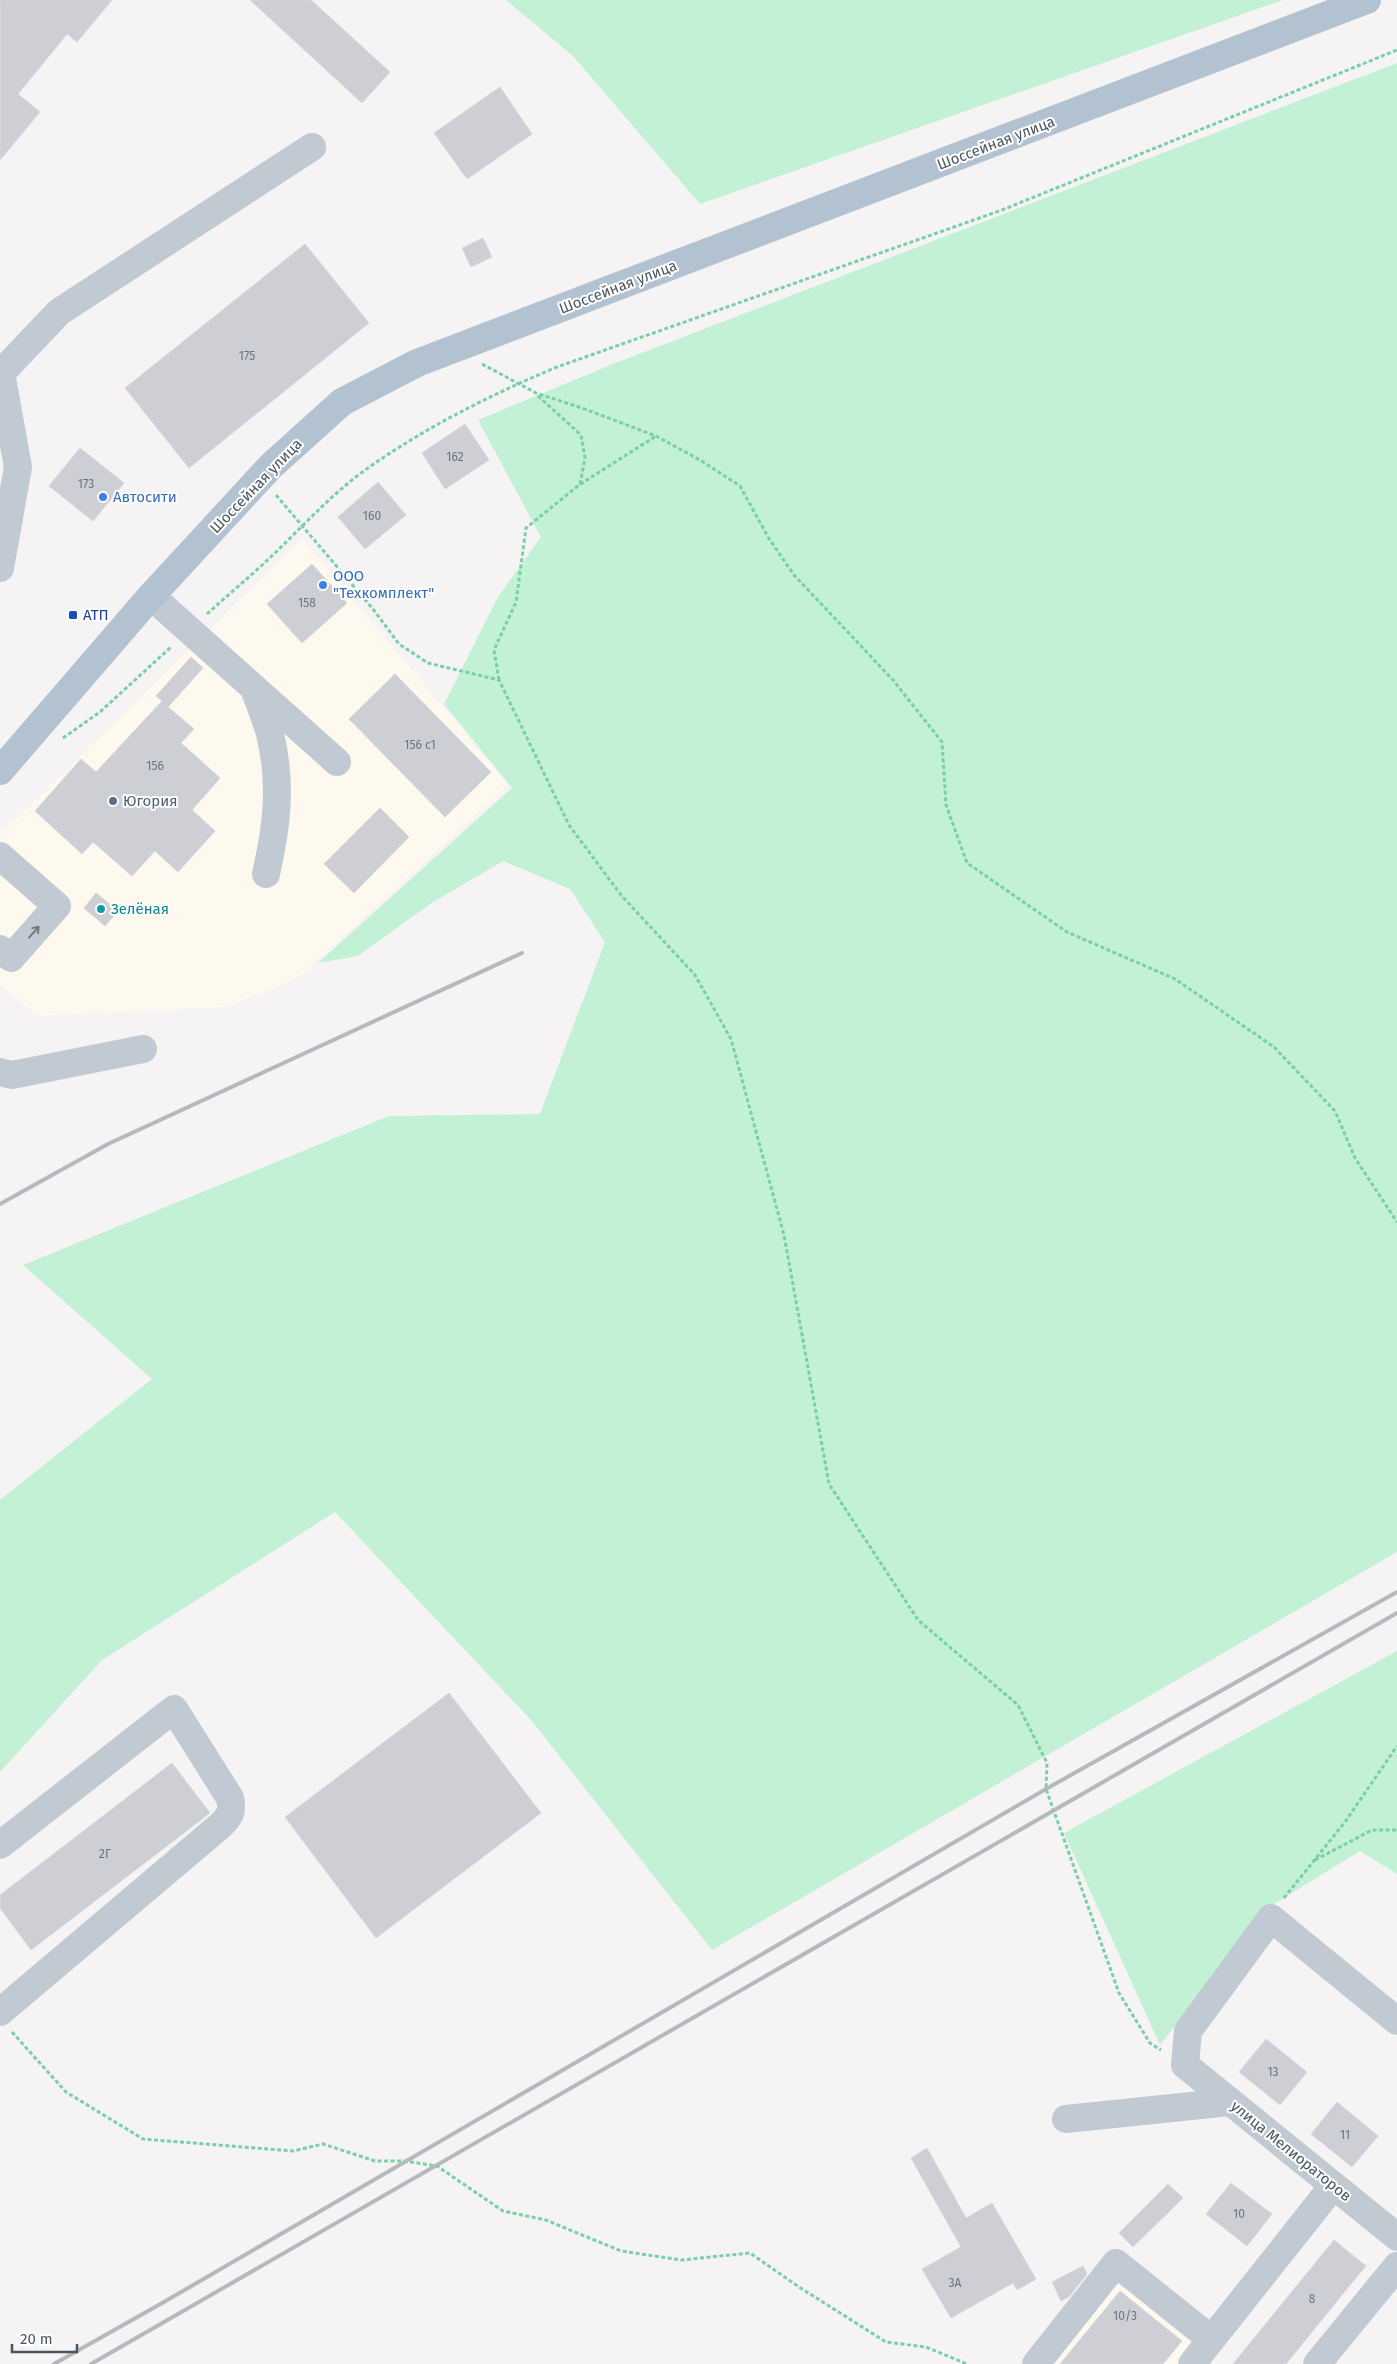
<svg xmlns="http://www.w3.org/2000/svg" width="1397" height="2364" font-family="'Fira Sans',sans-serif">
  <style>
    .commercial { fill: #fdf9ef }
    .green { fill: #c3f1d5 }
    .building { fill: #cdcfd5; stroke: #d7d9de }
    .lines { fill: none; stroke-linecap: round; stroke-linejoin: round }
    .path { stroke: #7ad0a6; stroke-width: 3; stroke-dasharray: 4 2.5; stroke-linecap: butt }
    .minor { stroke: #c1cad2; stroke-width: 28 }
    .major { stroke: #b3c2d1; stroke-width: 28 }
    .rail { stroke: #b5b8bd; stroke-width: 4 }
    .oneway { stroke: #6e7983 }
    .shop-dot { fill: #3f7fe0; stroke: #fff; stroke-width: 2 }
    .transit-dot { fill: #1a4fb4; stroke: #fff; stroke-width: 2 }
    .service-dot { fill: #5c6f8a; stroke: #fff; stroke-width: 2 }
    .culture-dot { fill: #0f9aa8; stroke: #fff; stroke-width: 2 }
    .labels { text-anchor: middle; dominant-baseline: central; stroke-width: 4; stroke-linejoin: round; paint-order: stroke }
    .number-label { font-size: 12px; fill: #6b747e }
    .street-label { font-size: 15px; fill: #4a5661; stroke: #fff }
    .shop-label { font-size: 15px; fill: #366cbe; stroke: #fff; text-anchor: start }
    .transit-label { font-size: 15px; fill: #164399; stroke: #fff; text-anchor: start }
    .service-label { font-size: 15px; fill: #4e5e75; stroke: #fff; text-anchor: start }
    .culture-label { font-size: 15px; fill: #0d838f; stroke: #fff; text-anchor: start }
  </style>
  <rect width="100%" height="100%" fill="#f5f3f3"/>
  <g class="commercial">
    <polygon points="302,538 508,785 297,979 225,1007 37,1016 0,984 0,835"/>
    <polygon points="1117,2282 1199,2349 1186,2364 1050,2364"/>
  </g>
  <g class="green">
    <polygon points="506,0 1283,0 700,204 573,56"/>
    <polygon points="1397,63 1397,1552 712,1950 532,1721 335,1512 102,1660 0,1772 0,1500 152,1379 23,1265 389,1116 540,1114 605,942 570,889 503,861 430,904 358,956 318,963 512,788 444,704 498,597 541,537 478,420 613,364"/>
    <polygon points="1397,1651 1397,1874 1360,1851 1269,1907 1160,2045 1064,1833"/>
  </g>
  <g class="building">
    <polygon points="0,0 112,0 77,42 67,34 18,94 40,112 0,160"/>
    <polygon points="250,0 311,0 390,72 362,103"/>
    <polygon points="500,87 532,134 467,179 434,133"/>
    <polygon points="483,238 492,257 471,267 462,248"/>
    <polygon points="305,244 369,323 189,468 125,388"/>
    <polygon points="465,424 489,460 445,489 422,453"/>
    <polygon points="80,448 124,483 93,521 49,486"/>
    <polygon points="378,482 406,515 365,549 338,517"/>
    <polygon points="312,564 347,603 302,643 267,604"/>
    <polygon points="191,657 203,668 168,707 194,729 181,743 220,778 192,810 215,831 178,872 155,851 132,876 93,842 82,854 35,811 81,759 96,772 162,701 156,696"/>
    <polygon points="395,674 491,772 445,817 349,719"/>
    <polygon points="380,808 409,837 354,893 324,864"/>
    <polygon points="96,893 118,911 105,926 84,908"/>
    <polygon points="449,1693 541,1813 376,1938 285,1817"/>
    <polygon points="172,1763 210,1813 31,1950 0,1908 0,1895"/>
    <polygon points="1266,2039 1307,2072 1280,2105 1239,2072"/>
    <polygon points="1337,2102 1378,2136 1352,2167 1311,2134"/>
    <polygon points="927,2148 966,2218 992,2203 1036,2279 1017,2290 1013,2283 951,2318 922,2269 961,2247 911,2158"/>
    <polygon points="1231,2183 1272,2214 1247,2246 1206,2214"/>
    <polygon points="1168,2184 1183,2198 1133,2247 1119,2233"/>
    <polygon points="1334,2240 1366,2266 1355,2279 1286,2364 1233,2364"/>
    <polygon points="1083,2266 1087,2274 1069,2297 1061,2301 1052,2282"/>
    <polygon points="1120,2291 1182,2341 1163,2364 1060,2364"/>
  </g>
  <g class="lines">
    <g class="path">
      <polyline points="482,364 536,393 582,408 656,436 700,460 740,486 768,537 794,575 893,680 942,742 946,805 967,863 1067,932 1175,979 1274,1047 1335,1111 1355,1158 1397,1222"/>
      <polyline points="538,396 581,435 585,458 580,484"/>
      <polyline points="276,495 373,609 399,644 428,663 499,680 569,825 621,895 695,975 731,1039 784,1235 829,1484 918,1620 1018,1705 1047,1763 1046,1789 1119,1993 1150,2043 1161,2050"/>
      <path d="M207,614c22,-20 46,-40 68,-61 28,-27 54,-56 86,-80 61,-44 127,-77 196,-106l445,-157 395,-160"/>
      <polyline points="499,680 494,650 516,602 526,528 579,485 656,436"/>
      <polyline points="63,738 100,712 171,647"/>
      <polyline points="1315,1860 1372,1830 1397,1830"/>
      <polyline points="1284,1898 1345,1822 1397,1746"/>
      <polyline points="12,2032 66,2092 143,2139 293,2151 323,2144 375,2161 405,2161 437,2166 503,2211 546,2220 621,2251 681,2260 750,2253 799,2287 886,2342 926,2347 967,2364"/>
    </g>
    <g class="minor">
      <polyline points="0,568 18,467 1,373 59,312 312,147"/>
      <polyline points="151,596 337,762"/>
      <path d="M255,691c5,14 11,28 15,43 12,49 7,92 -4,140"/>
      <polyline points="0,856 57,906 11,958 0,949"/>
      <polyline points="0,1072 12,1075 143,1049"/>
      <path d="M0,1845l174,-136 56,89c3,13 0,18 -9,27l-221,187"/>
      <polyline points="1397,2021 1271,1918 1188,2031 1185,2065 1397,2237"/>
      <polyline points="1066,2119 1230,2102"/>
      <polyline points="1036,2364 1116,2263 1211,2339"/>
      <polyline points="1192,2364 1333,2186"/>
      <polyline points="1317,2364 1397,2266"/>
    </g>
    <polyline class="major" points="0,771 151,596 271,466 342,402 417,363 1367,0"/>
    <g class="rail">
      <polyline points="0,1204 108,1144 522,953"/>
      <polyline points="54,2364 164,2302 1046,1789 1397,1592"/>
      <polyline points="91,2364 1397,1613"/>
    </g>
  </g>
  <defs><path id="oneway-shaft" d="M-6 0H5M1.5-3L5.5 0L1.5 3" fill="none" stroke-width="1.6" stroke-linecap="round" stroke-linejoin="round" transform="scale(1.25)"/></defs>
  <use class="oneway" href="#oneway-shaft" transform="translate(34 932) rotate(-49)"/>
  <g class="shop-dot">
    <circle cx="103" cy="497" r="5"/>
    <circle cx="323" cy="585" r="5"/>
  </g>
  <rect class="transit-dot" x="68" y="610" width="10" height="10" rx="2.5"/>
  <circle class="service-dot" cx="113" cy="801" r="5"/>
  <circle class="culture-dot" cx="101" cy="909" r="5"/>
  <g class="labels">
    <g class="number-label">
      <text x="247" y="356">175</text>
      <text x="455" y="457">162</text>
      <text x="86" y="484">173</text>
      <text x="372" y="516">160</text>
      <text x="307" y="603">158</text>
      <text x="420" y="745">156 с1</text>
      <text x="155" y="766">156</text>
      <text x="105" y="1854">2Г</text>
      <text x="1273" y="2072">13</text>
      <text x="1345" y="2135">11</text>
      <text x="1239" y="2214">10</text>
      <text x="955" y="2283">3А</text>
      <text x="1312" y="2299">8</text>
      <text x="1125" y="2316">10/3</text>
    </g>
    <g class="street-label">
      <text transform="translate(996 143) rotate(-21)">Шоссейная улица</text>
      <text transform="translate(618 287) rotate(-21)">Шоссейная улица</text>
      <text transform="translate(256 486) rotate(-46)">Шоссейная улица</text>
      <text transform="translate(1291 2151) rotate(39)">улица Мелиораторов</text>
    </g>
    <g class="shop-label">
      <text x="113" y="497">Автосити</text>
      <text x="333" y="576">ООО<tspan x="333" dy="17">"Техкомплект"</tspan></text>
    </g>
    <g class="transit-label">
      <text x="83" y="615">АТП</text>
    </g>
    <g class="service-label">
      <text x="123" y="801">Югория</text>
    </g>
    <g class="culture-label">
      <text x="111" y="909">Зелёная</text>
    </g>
  </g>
  <path d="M12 2344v8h65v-8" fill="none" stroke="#4a5661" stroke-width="2.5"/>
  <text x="20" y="2344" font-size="15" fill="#4a5661" stroke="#ffffff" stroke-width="4" paint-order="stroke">20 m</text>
</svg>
